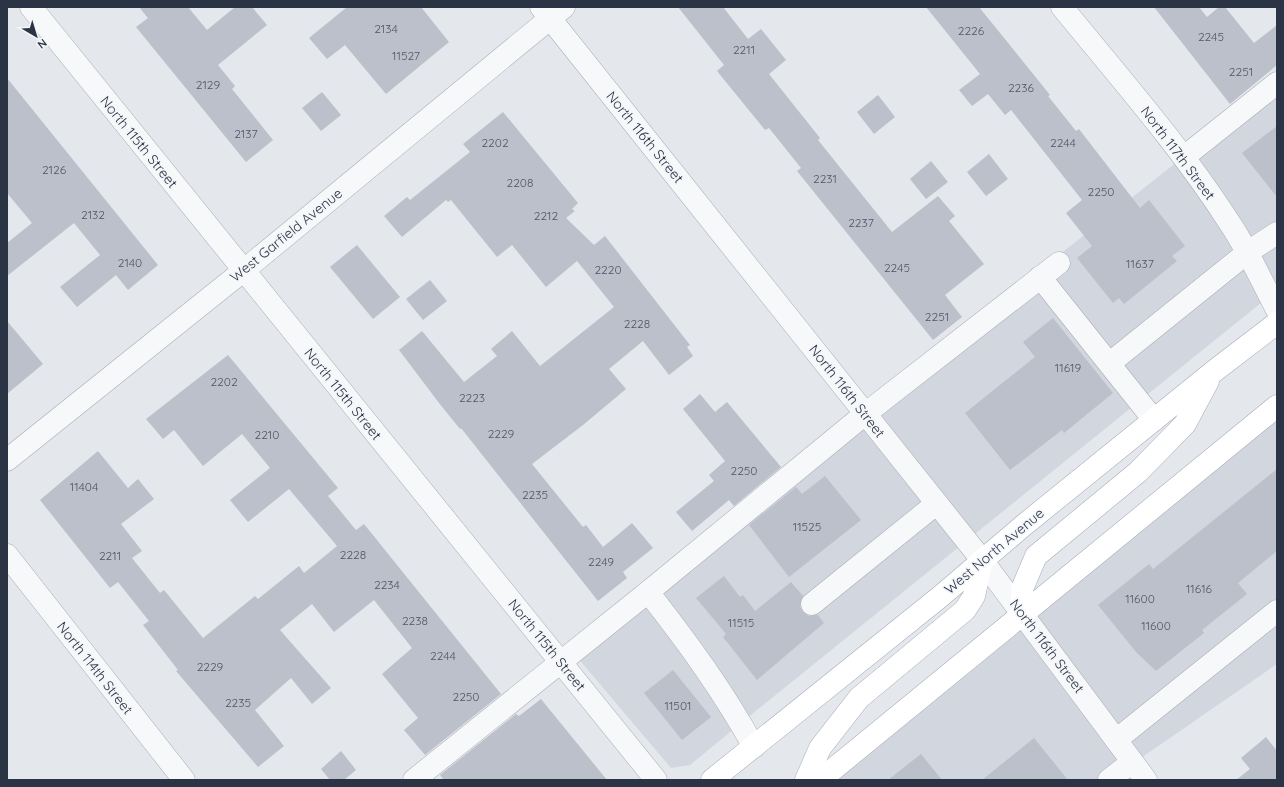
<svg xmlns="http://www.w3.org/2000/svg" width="1284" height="787" font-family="Quicksand,sans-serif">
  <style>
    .built { fill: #d2d6de }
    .building { fill: #bbc0ca }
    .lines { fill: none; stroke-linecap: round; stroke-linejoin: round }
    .minor-casing { stroke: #a9aeb7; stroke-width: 23 }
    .major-casing { stroke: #a3abb8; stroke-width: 23 }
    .minor { stroke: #f7f8fa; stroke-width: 22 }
    .major { stroke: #fff; stroke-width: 22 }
    .labels { text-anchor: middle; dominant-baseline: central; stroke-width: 3.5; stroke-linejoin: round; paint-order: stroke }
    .number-label { font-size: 12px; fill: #4f5766 }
    .street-label { font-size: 14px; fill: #2b3445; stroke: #f4f6f9 }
  </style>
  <rect width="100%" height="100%" fill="#e4e7ec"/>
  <g class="built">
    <polygon points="1277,83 1277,290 757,710 690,765 671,768 566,644"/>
    <polygon points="1277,406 1277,664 1109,780 820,780"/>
  </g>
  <g class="building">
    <polygon points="139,7 188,7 207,30 235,7 252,7 267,25 218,65 235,86 232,89 273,140 246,162 136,27 148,18"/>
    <polygon points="347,7 421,7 449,42 386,94 345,45 327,59 309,38"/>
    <polygon points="678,7 723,7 748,39 761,29 786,60 769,74 820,138 818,140 892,232 938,196 955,216 949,221 984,264 945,295 962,317 933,340 797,171 801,168 769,128 765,130 717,71 724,65"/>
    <polygon points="926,7 979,7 1050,95 1048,96 1076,131 1079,129 1140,208 1149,200 1185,246 1172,256 1177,261 1124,304 1119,298 1113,303 1077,258 1092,246 1066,213 1082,200 1011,110 1005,115 988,94 972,106 959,90 980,74"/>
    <polygon points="1154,7 1199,7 1207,17 1219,7 1225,7 1254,43 1277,25 1277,65 1230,104"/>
    <polygon points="7,78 158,265 128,290 116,275 77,307 60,287 100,255 74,223 7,276 7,243 32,223 7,193"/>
    <polygon points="322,92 341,115 321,131 302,108"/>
    <polygon points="878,95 895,117 874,134 857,112"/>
    <polygon points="503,112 578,203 572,209 575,211 566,218 594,245 605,236 690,345 687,347 693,356 669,375 643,341 609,369 626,389 583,425 532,464 583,527 586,525 603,547 632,523 653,548 623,572 627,578 598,601 461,428 460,429 439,403 399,350 422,331 464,382 497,356 491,349 512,331 540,366 614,307 577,261 546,287 512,245 497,257 451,200 448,202 446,200 402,237 384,216 407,197 410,200 470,152 463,144"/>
    <polygon points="1277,126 1277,197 1242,153"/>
    <polygon points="989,154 1008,179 986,196 967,172"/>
    <polygon points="931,161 948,182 926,199 910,179"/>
    <polygon points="357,245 400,297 373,319 330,267"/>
    <polygon points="430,280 447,301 423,320 406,299"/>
    <polygon points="1053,318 1113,393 1064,433 1062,430 1010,470 965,413 1035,357 1023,342"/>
    <polygon points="7,321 43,364 7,394"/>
    <polygon points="228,355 338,488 328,496 356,530 364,524 501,694 425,755 404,730 418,718 382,674 412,648 374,600 334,632 312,604 280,630 331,688 312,704 291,678 255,710 284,746 258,767 176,671 178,670 143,625 149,621 118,582 110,588 40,500 98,451 128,488 138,479 154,499 121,524 142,551 132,558 160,593 164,590 203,638 255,596 258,599 299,566 304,573 337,546 289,489 248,522 230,500 270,468 242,434 203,466 174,430 163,439 146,419"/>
    <polygon points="700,394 715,412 727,402 781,467 734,506 729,500 692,531 676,512 714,481 709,475 725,461 683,409"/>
    <polygon points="1277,469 1277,551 1238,583 1247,594 1202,630 1204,633 1156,671 1136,652 1098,605 1149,564 1153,569"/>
    <polygon points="825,476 861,520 789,577 749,525 796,487 802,494"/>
    <polygon points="724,576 740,597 743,595 755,611 791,582 803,596 800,606 803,612 808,616 818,615 824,623 757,680 723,637 726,634 696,598"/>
    <polygon points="673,670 711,717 682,740 644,693"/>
    <polygon points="541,699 607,780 444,780 440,775 516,714 519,716"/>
    <polygon points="1266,737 1277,751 1277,780 1236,780 1250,769 1241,758"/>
    <polygon points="1034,738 1068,780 982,780"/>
    <polygon points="341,751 356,770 344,780 330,780 321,769"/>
    <polygon points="921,754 942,780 888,780"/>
  </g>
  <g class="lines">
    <g class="minor-casing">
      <g id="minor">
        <polyline points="31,7 656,780"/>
        <polyline points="541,7 982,560 1146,780"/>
        <path d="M1062,7c57,70 118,139 167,215 19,28 32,58 48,88"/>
        <polyline points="1184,157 1277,83"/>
        <polyline points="1040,277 1154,420"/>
        <polyline points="1110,363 1248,252 1277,233"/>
        <polyline points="7,460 243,271 564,7"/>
        <polyline points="7,555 184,780"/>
        <path d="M648,592c40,51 75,99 106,155"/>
        <polyline points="812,604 936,504"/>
        <polyline points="1116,740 1277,611"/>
        <polyline points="414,780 648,592 865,414 1059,263"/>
        <polyline points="1109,780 1132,762"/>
      </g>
    </g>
    <g class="major-casing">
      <g id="major">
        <polyline points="1022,613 1022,589 1036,556 1138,472 1185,424 1208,381"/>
        <polyline points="712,780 941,596 1024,525 1213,372 1277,323"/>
        <polyline points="806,780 820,748 859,698 965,610 974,596 982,560"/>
        <polyline points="820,780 1277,406"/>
      </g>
    </g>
    <use href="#minor" class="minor"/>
    <use href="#major" class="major"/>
  </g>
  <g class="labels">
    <g class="number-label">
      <text x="386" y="28">2134</text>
      <text x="971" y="30">2226</text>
      <text x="1211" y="36">2245</text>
      <text x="744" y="49">2211</text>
      <text x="406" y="55">11527</text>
      <text x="1241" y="71">2251</text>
      <text x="208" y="84">2129</text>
      <text x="1021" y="87">2236</text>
      <text x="246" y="133">2137</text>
      <text x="495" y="142">2202</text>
      <text x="1063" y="142">2244</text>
      <text x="54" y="169">2126</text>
      <text x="825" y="178">2231</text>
      <text x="520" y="182">2208</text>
      <text x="1101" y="191">2250</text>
      <text x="93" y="214">2132</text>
      <text x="546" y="215">2212</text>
      <text x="861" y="222">2237</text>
      <text x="130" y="262">2140</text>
      <text x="1140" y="263">11637</text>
      <text x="897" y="267">2245</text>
      <text x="608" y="269">2220</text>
      <text x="937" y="316">2251</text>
      <text x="637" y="323">2228</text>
      <text x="1068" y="367">11619</text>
      <text x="224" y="381">2202</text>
      <text x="472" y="397">2223</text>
      <text x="501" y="433">2229</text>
      <text x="267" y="434">2210</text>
      <text x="744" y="470">2250</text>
      <text x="84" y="486">11404</text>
      <text x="535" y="494">2235</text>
      <text x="807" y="526">11525</text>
      <text x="353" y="554">2228</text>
      <text x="110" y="555">2211</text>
      <text x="601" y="561">2249</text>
      <text x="387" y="584">2234</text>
      <text x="1199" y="588">11616</text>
      <text x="1140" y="598">11600</text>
      <text x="415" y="620">2238</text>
      <text x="741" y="622">11515</text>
      <text x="1156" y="625">11600</text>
      <text x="443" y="655">2244</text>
      <text x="210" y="666">2229</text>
      <text x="466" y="696">2250</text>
      <text x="238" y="702">2235</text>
      <text x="678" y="705">11501</text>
    </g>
    <g class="street-label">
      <text transform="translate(645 137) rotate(51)">North 116th Street</text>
      <text transform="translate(139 142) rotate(51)">North 115th Street</text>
      <text transform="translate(1178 153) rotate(53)">North 117th Street</text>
      <text transform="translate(286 235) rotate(-39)">West Garfield Avenue</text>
      <text transform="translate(847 391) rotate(52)">North 116th Street</text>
      <text transform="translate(343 394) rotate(51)">North 115th Street</text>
      <text transform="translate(994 551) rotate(-40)">West North Avenue</text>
      <text transform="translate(547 645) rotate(51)">North 115th Street</text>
      <text transform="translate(1047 646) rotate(53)">North 116th Street</text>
      <text transform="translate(95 668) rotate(52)">North 114th Street</text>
    </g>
  </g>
  <rect width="1284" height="787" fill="none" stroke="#2b3445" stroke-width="16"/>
  <g transform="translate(36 36) rotate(142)" stroke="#f4f6f9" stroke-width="3" paint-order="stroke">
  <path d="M0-3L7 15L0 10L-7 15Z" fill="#2b3445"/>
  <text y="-6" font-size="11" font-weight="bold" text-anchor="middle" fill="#2b3445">N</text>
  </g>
</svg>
